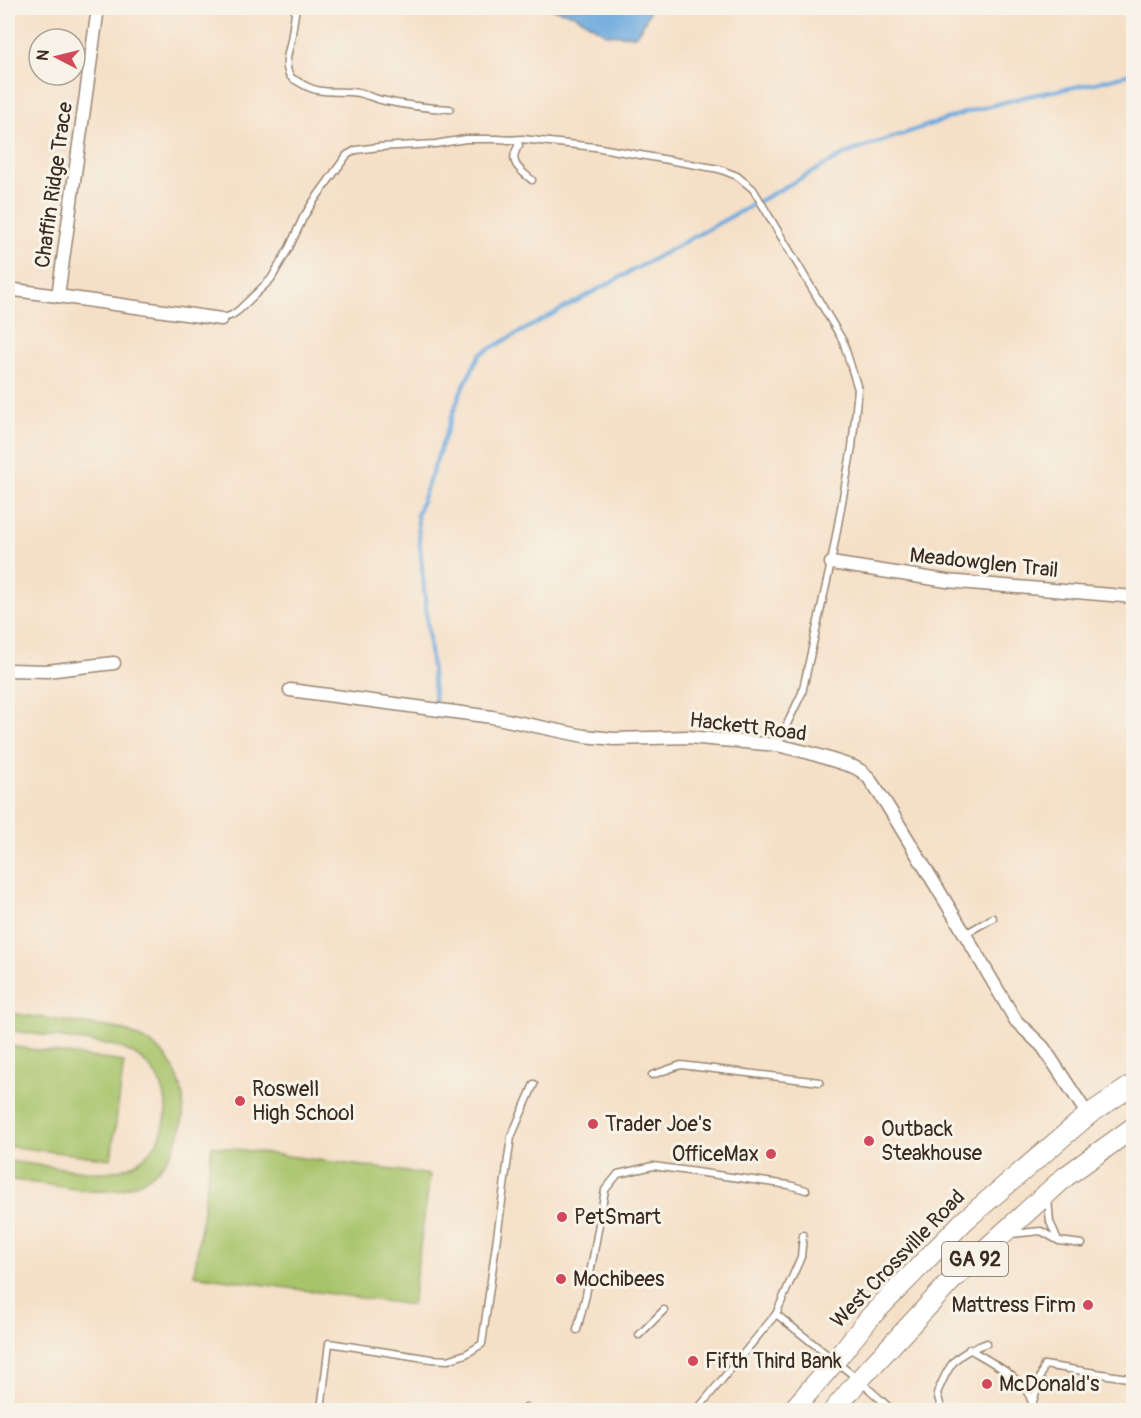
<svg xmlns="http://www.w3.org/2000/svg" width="1141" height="1418" font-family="Pangolin,sans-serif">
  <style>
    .green { fill: #a8c46b; stroke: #727744; stroke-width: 1.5 }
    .water { fill: #6ca9de; stroke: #546a7e; stroke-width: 1.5 }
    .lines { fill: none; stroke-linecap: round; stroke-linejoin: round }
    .stream { stroke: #6ca9de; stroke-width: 4 }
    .service-casing { stroke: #988572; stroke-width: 9 }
    .minor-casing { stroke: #988572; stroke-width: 15 }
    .primary-casing { stroke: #988572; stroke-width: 22 }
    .service { stroke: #fff; stroke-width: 6 }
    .minor { stroke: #fff; stroke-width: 12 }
    .primary { stroke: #fff; stroke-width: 20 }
    .poi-dot { fill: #d1495b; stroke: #f7f3e8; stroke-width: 2 }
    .labels { text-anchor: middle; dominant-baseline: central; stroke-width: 6; stroke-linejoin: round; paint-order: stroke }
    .shield { fill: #f7f3e8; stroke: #73665b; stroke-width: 1.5 }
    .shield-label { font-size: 20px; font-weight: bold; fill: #3b2a1e }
    .street-label { font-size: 21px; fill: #3b2a1e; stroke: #f7f3e8 }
    .poi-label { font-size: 21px; fill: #3b2a1e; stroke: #f7f3e8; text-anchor: start }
  </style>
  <rect width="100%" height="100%" fill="#f7f3e8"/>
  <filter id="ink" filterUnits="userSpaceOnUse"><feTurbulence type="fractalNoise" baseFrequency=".0167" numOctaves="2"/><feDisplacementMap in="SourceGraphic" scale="12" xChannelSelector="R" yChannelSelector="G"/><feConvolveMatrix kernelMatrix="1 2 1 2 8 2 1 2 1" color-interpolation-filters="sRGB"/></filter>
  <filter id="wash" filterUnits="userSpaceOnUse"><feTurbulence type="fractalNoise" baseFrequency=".008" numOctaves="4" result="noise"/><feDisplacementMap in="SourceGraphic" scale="24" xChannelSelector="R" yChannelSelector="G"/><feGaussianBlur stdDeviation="1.35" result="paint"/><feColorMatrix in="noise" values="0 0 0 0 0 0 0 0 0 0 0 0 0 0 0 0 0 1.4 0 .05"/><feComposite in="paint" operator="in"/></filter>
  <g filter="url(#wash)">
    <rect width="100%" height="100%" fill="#f5e0c7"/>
    <g class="green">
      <path d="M8,1013l106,15c21,5 40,14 54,32 34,46 9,116 -46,129 -20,5 -40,1 -60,-2 -18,-3 -36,-5 -54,-8v-18l85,11c85,5 102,-105 18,-127l-103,-15z"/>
      <polygon points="8,1046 124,1062 111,1159 8,1146"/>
      <polygon points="212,1146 430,1175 412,1305 194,1275"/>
    </g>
    <polygon class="water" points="548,8 651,8 643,25 635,36 606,34 575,15"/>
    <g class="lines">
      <polyline class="stream" points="435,702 417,515 461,391 480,354 847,153 967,112 1028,96 1095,83 1134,73"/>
    </g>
  </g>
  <g filter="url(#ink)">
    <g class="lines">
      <g class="service-casing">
        <g id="service">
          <path d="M296,8c-2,10 -3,21 -5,32 -2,11 -8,24 -1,36 2,3 3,3 7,5 24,16 37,8 62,12 7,2 15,5 22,7 22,5 46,8 69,9"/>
          <polyline points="508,140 522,139 595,147 719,169 737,176 753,189 843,341 858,389 852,447 831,563 802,693 777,745"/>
          <path d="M221,319l11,-4 7,-5 32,-31 18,-31 14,-30 10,-16 34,-47 9,-5 23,-3 56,-3 31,-5h32l15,1 4,2 2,3c-12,17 1,25 13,35"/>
          <polyline points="965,934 993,918"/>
          <polyline points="652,1075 681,1065 820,1082"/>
          <polyline points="1048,1199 1050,1222 1058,1240"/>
          <polyline points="1011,1234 1041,1231 1059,1241 1082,1244"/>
          <polyline points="776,1314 859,1380 892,1410"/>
          <polyline points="577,1330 586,1295 594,1252 605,1190 618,1174 653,1166 789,1185 806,1190"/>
          <polyline points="639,1335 664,1310"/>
          <path d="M969,1349c22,13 64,33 64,61"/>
          <polyline points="1033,1402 1044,1365 1134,1379"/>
          <path d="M940,1404l-3,-11c14,-31 16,-38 50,-50"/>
          <polyline points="526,1407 530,1410"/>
          <polyline points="321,1410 329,1343 431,1359 448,1360 466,1354 482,1344 511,1137 534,1084"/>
          <polyline points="697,1410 776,1314 801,1257 803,1235"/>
        </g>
      </g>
      <g class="minor-casing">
        <g id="minor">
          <polyline points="8,289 221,319"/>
          <polyline points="58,296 98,8"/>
          <polyline points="831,563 947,581 1134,597"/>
          <polyline points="8,670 47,671 114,663"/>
          <polyline points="290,690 492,717 584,736 614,739 688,737 777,745 810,753 854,767 861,771 868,777 887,805 953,914 1016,1021 1043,1047 1088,1115"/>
        </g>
      </g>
      <g class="primary-casing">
        <g id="primary">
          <polyline points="793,1410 835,1361 871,1316 964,1221 1088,1115 1134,1084"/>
          <polyline points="834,1410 859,1380 952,1280 1065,1177 1134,1127"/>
        </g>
      </g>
      <use href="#service" class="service"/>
      <use href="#minor" class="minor"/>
      <use href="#primary" class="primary"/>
    </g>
  </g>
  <g class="poi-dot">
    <circle cx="240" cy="1101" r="6"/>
    <circle cx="593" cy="1124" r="6"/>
    <circle cx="869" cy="1141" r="6"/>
    <circle cx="771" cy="1154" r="6"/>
    <circle cx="562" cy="1217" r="6"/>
    <circle cx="561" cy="1279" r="6"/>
    <circle cx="1088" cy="1305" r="6"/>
    <circle cx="693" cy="1361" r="6"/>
    <circle cx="987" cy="1384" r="6"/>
  </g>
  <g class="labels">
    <rect class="shield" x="942" y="1242" width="66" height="34" rx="4.5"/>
    <g class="shield-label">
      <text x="975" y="1259">GA 92</text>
    </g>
    <g class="street-label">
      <text transform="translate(54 185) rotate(-82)">Chaffin Ridge Trace</text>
      <text transform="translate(984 563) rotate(6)">Meadowglen Trail</text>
      <text transform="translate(748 727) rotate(7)">Hackett Road</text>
      <text transform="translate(898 1259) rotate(-46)">West Crossville Road</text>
    </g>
    <g class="poi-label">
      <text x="252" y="1089">Roswell<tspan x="252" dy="24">High School</tspan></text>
      <text x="605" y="1124">Trader Joe's</text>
      <text x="881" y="1129">Outback<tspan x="881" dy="24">Steakhouse</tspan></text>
      <text x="759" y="1154" text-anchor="end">OfficeMax</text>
      <text x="574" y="1217">PetSmart</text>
      <text x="573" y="1279">Mochibees</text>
      <text x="1076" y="1305" text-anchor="end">Mattress Firm</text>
      <text x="705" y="1361">Fifth Third Bank</text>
      <text x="999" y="1384">McDonald's</text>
    </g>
  </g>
  <rect width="1141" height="1418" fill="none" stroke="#f7f3e8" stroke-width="30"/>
  <g transform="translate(57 57) rotate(277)"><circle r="28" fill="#f7f3e8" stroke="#aca397" stroke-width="1.5"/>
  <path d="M0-4.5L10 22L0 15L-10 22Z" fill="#d1495b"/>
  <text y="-9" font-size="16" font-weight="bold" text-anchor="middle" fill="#3b2a1e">N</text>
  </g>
</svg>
